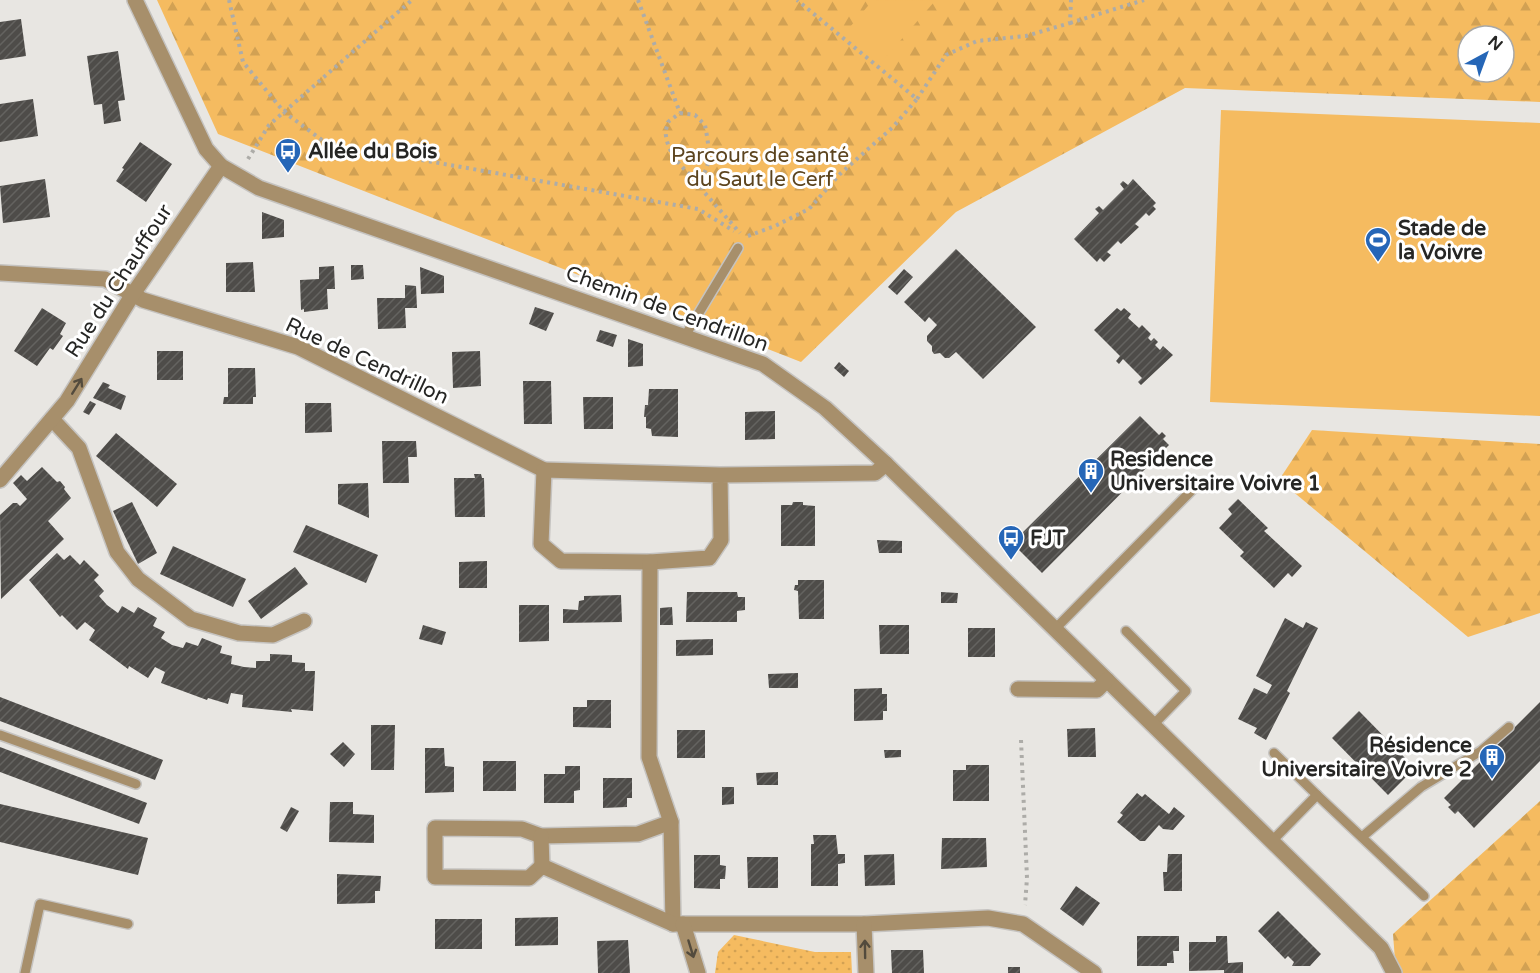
<svg xmlns="http://www.w3.org/2000/svg" width="1540" height="973" font-family="'Varela Round',sans-serif">
  <style>
    .grass { fill: url(#grass-dots) }
    .forest { fill: url(#forest-firs); fill-rule: evenodd }
    .garden { fill: #f5bb60 }
    .building { fill: url(#building-hatch) }
    .lines { fill: none; stroke-linecap: round; stroke-linejoin: round }
    .lane-casing { stroke: #c5c3c0; stroke-width: 12 }
    .street-casing { stroke: #c5c3c0; stroke-width: 18 }
    .path { stroke: #adaca8; stroke-width: 4; stroke-dasharray: 3 4.5; stroke-linecap: butt }
    .lane { stroke: #a78f6b; stroke-width: 9 }
    .street { stroke: #a78f6b; stroke-width: 15 }
    .oneway { stroke: #534b3d }
    .labels { text-anchor: middle; dominant-baseline: central; stroke-width: 6; stroke-linejoin: round; paint-order: stroke }
    .poi-label { font-size: 21px; font-weight: bold; fill: #262624; stroke: #fff; text-anchor: start }
    .park-label { font-size: 21px; fill: #5c441e; stroke: #fff }
    .street-label { font-size: 21px; fill: #262624; stroke: #fff }
  </style>
  <defs>
    <pattern id="grass-dots" width="8" height="8" patternUnits="userSpaceOnUse" patternTransform="scale(1.5)"><rect width="8" height="8" fill="#f5bb60"/><path d="M2 2h.1M6 6h.1" fill="none" stroke="#d2a153" stroke-width="1.8" stroke-linecap="round"/></pattern>
    <pattern id="forest-firs" width="22" height="20" patternUnits="userSpaceOnUse" patternTransform="scale(1.5)"><rect width="22" height="20" fill="#f5bb60"/><path d="M5 1l3.5 6h-7zM16 11l3.5 6h-7z" fill="#d2a153"/></pattern>
    <pattern id="building-hatch" width="6" height="6" patternUnits="userSpaceOnUse" patternTransform="scale(1.5)"><rect width="6" height="6" fill="#4e4c49"/><path d="M-1 1l2-2M0 6l6-6M5 7l2-2" fill="none" stroke="#646360"/></pattern>
  </defs>
  <rect width="100%" height="100%" fill="#e8e6e2"/>
  <polygon class="grass" points="734,935 815,952 851,952 852,973 715,973 718,952"/>
  <g class="forest">
    <path d="M157,0h1383v102l-355,-14 -229,124 -155,150 -583,-228zM1468,36h36v36h-36z"/>
    <polygon points="1312,430 1540,444 1540,613 1468,637 1279,480"/>
    <polygon points="1540,801 1540,973 1396,973 1393,934"/>
  </g>
  <g class="garden">
    <polygon points="873,0 935,1 879,65 844,34"/>
    <polygon points="1221,110 1540,123 1540,416 1210,402"/>
  </g>
  <g class="building">
    <polygon points="21,19 26,56 0,60 0,22"/>
    <polygon points="118,51 125,100 118,101 121,121 104,124 102,104 94,105 87,56"/>
    <polygon points="33,99 38,136 0,142 0,104"/>
    <polygon points="140,142 172,164 146,202 116,181 124,169 122,168"/>
    <polygon points="45,179 50,217 3,223 0,186"/>
    <polygon points="1133,179 1156,203 1153,206 1156,209 1149,216 1146,213 1135,224 1139,227 1121,244 1118,241 1107,252 1111,255 1104,262 1100,258 1097,262 1074,239 1099,213 1095,209 1099,206 1103,210 1124,189 1120,184 1123,181 1128,185"/>
    <polygon points="262,212 284,220 284,237 262,239"/>
    <polygon points="956,249 1036,327 983,379 956,352 949,358 945,358 940,353 934,354 932,351 932,346 927,341 927,336 937,325 929,317 925,322 904,302"/>
    <polygon points="253,262 255,292 226,292 226,263"/>
    <polygon points="351,265 363,265 364,279 351,280"/>
    <polygon points="334,266 335,289 327,289 328,309 304,312 304,309 301,310 300,280 319,279 319,267"/>
    <polygon points="420,267 444,276 444,293 421,294"/>
    <polygon points="904,269 913,277 897,295 888,287"/>
    <polygon points="405,285 416,286 417,308 405,308 406,328 378,329 377,298 405,298"/>
    <polygon points="535,307 554,313 546,331 529,324"/>
    <polygon points="42,308 66,323 60,334 63,336 53,350 50,348 37,366 14,351"/>
    <polygon points="1117,308 1121,311 1124,308 1131,314 1128,318 1139,328 1142,325 1151,334 1148,338 1151,341 1154,338 1158,342 1155,345 1160,350 1163,346 1173,355 1141,385 1138,382 1142,378 1123,359 1119,364 1116,361 1120,356 1094,330"/>
    <polygon points="600,330 617,335 613,347 596,341"/>
    <polygon points="628,339 643,344 643,366 628,367"/>
    <rect x="157" y="351" width="26" height="29"/>
    <polygon points="480,351 481,386 453,388 452,352"/>
    <polygon points="839,362 849,371 844,377 834,368"/>
    <polygon points="228,368 255,368 256,397 253,397 253,404 223,404 224,397 228,397"/>
    <polygon points="523,381 551,381 552,424 524,424"/>
    <polygon points="103,382 110,385 108,388 126,396 121,410 93,398"/>
    <polygon points="649,389 678,389 678,437 652,436 651,429 646,428 646,417 644,417 645,405 648,405"/>
    <polygon points="583,397 613,397 613,429 584,429"/>
    <polygon points="90,401 96,404 89,415 83,412"/>
    <polygon points="305,403 331,403 332,432 305,433"/>
    <polygon points="775,411 775,439 745,440 745,412"/>
    <polygon points="1140,416 1159,435 1162,432 1166,436 1163,439 1169,445 1042,573 1012,543"/>
    <polygon points="116,433 177,484 157,507 96,456"/>
    <polygon points="382,441 416,441 417,457 408,457 409,483 383,483"/>
    <polygon points="42,467 57,482 60,481 65,487 64,489 71,498 48,521 64,539 1,599 0,515 13,503 17,503 20,506 27,499 13,483 21,475 27,481"/>
    <polygon points="474,474 481,474 482,478 484,478 485,517 455,517 454,478 475,478"/>
    <polygon points="368,483 369,518 338,504 338,484"/>
    <polygon points="1238,499 1268,528 1264,531 1302,566 1292,577 1288,573 1274,588 1240,556 1244,552 1219,528 1232,514 1228,509"/>
    <polygon points="132,502 157,553 138,564 113,511"/>
    <polygon points="793,502 803,502 803,505 815,506 815,546 781,546 781,505 792,505"/>
    <polygon points="306,525 378,555 366,583 293,552"/>
    <polygon points="877,540 902,541 902,553 879,553"/>
    <polygon points="173,546 246,579 233,607 160,574"/>
    <polygon points="57,553 64,560 70,555 80,565 84,560 99,575 94,580 104,591 99,596 107,605 118,613 122,606 134,613 138,607 157,618 153,626 165,632 161,638 172,645 183,648 186,642 198,646 202,638 222,646 220,653 232,656 231,664 244,667 256,668 256,661 270,661 270,654 292,655 292,662 305,663 305,671 315,671 313,711 291,709 292,712 242,707 243,695 231,693 228,704 208,698 207,700 161,683 165,672 155,667 148,678 129,666 128,669 89,640 95,630 85,622 77,630 62,615 60,617 29,580"/>
    <polygon points="487,561 487,588 459,588 459,562"/>
    <polygon points="295,567 308,584 261,619 248,601"/>
    <polygon points="798,580 824,580 824,619 799,619 798,591 794,590 795,585 798,585"/>
    <polygon points="687,592 737,592 738,597 745,597 745,610 737,611 737,622 686,622"/>
    <polygon points="941,592 958,593 957,603 941,603"/>
    <polygon points="621,595 622,622 563,623 563,609 578,610 579,601 584,600 584,596"/>
    <polygon points="519,605 549,605 549,641 519,642"/>
    <polygon points="672,607 673,625 660,625 660,608"/>
    <polygon points="1285,618 1303,628 1306,622 1318,628 1287,691 1290,693 1266,740 1254,733 1257,728 1238,719 1254,688 1267,694 1272,685 1256,676"/>
    <polygon points="423,625 446,632 442,645 419,639"/>
    <polygon points="879,625 909,625 909,654 880,654"/>
    <rect x="968" y="628" width="27" height="29"/>
    <polygon points="713,639 713,655 676,656 676,640"/>
    <polygon points="798,673 798,688 769,688 768,674"/>
    <polygon points="882,688 882,694 887,694 887,711 883,711 883,720 854,721 854,689"/>
    <polygon points="0,697 163,760 155,780 0,721"/>
    <polygon points="587,700 611,700 611,728 573,727 573,707 587,707"/>
    <polygon points="1540,702 1540,761 1474,828 1458,811 1455,814 1448,807 1451,805 1444,798"/>
    <polygon points="1359,711 1415,768 1388,795 1332,738"/>
    <polygon points="371,725 395,725 394,770 371,770"/>
    <polygon points="1095,728 1096,757 1068,757 1067,729"/>
    <rect x="677" y="730" width="28" height="28"/>
    <polygon points="343,742 355,754 344,767 330,754"/>
    <polygon points="0,747 147,803 139,824 0,772"/>
    <polygon points="425,748 444,748 445,766 454,767 454,792 425,793"/>
    <polygon points="884,750 901,750 901,757 885,758"/>
    <rect x="483" y="761" width="33" height="30"/>
    <polygon points="966,765 989,765 989,801 953,801 953,770 966,770"/>
    <polygon points="565,766 580,766 580,790 574,791 574,803 544,803 544,774 565,774"/>
    <polygon points="778,772 778,785 757,785 756,773"/>
    <polygon points="603,778 632,778 632,798 627,798 627,807 603,808"/>
    <polygon points="722,787 734,787 734,804 722,805"/>
    <polygon points="1137,793 1142,797 1145,794 1169,814 1174,807 1185,816 1173,830 1163,829 1159,825 1145,841 1140,841 1117,822 1123,815 1120,813"/>
    <polygon points="330,802 353,802 353,814 374,815 374,843 329,842"/>
    <polygon points="0,804 148,838 138,875 0,842"/>
    <polygon points="291,807 299,811 287,832 280,828"/>
    <polygon points="813,835 836,835 838,854 845,854 845,863 838,864 838,886 811,886 811,844 814,844"/>
    <polygon points="942,838 986,838 987,867 941,869"/>
    <polygon points="894,854 895,885 865,886 864,855"/>
    <polygon points="1168,854 1182,854 1182,891 1164,891 1163,872 1167,872"/>
    <polygon points="694,855 720,855 720,865 726,866 725,879 720,879 720,889 694,888"/>
    <polygon points="747,857 778,857 778,888 748,888"/>
    <polygon points="337,874 381,876 380,891 375,891 375,903 337,904"/>
    <polygon points="1076,886 1100,903 1083,926 1060,909"/>
    <polygon points="1278,911 1321,954 1310,966 1292,966 1294,962 1288,956 1285,959 1258,931"/>
    <polygon points="558,917 558,945 515,946 515,918"/>
    <rect x="435" y="919" width="47" height="30"/>
    <polygon points="1137,936 1179,936 1179,951 1173,951 1174,963 1167,963 1167,966 1137,966"/>
    <polygon points="1216,936 1227,936 1228,963 1243,962 1243,973 1224,973 1224,970 1189,971 1189,942 1216,942"/>
    <polygon points="628,940 630,973 598,973 597,941"/>
    <polygon points="891,950 923,950 924,973 892,973"/>
    <rect x="1008" y="967" width="12" height="6"/>
  </g>
  <g class="lines">
    <g class="lane-casing">
      <g id="lane">
        <polyline points="685,336 738,248"/>
        <polyline points="1055,629 1193,489"/>
        <polyline points="1126,631 1186,691 1153,725"/>
        <polyline points="0,735 136,784"/>
        <polyline points="1274,753 1317,795"/>
        <polyline points="1362,837 1421,787 1481,751 1509,727"/>
        <polyline points="1272,841 1317,795 1424,896"/>
        <polyline points="25,973 40,904 128,924"/>
      </g>
    </g>
    <g class="street-casing">
      <g id="street">
        <polyline points="135,0 206,149 221,166 259,188 763,364 825,408 886,464 1381,948 1394,973"/>
        <polyline points="0,273 105,279 143,300 298,347 544,470"/>
        <polyline points="52,419 79,448 117,552 138,579 191,619 239,633 273,635 304,621"/>
        <polyline points="720,475 721,540 709,558 650,562 561,561 541,544 544,470 720,475 875,473 886,464"/>
        <polyline points="0,480 67,401 133,294 221,166"/>
        <polyline points="650,562 649,757 671,822 673,924"/>
        <polyline points="1018,689 1097,690 1107,680"/>
        <polyline points="671,822 638,834 541,836 522,829 435,828 435,877 529,878 542,866 673,924 864,924 988,918 1023,924 1094,973"/>
        <polyline points="541,836 542,866"/>
        <polyline points="683,924 698,973"/>
        <polyline points="864,924 866,973"/>
      </g>
    </g>
    <g class="path">
      <polyline points="229,0 243,62 284,112 326,143 698,209 734,231"/>
      <polyline points="638,0 680,113"/>
      <polyline points="1070,23 1144,0"/>
      <polyline points="917,99 946,55 977,41 1026,36 1070,23 1071,0"/>
      <path d="M680,113l15,2 10,10c3,17 9,43 -7,55 -14,-8 -30,-27 -32,-44 -1,-4 1,-10 2,-14z"/>
      <polyline points="248,159 269,125 412,0"/>
      <polyline points="698,180 704,192 740,233"/>
      <polyline points="748,236 775,226 809,209 840,174 893,127 917,99 797,0"/>
      <polyline points="1021,740 1027,878 1025,905"/>
    </g>
    <use href="#lane" class="lane"/>
    <use href="#street" class="street"/>
  </g>
  <defs><path id="oneway-shaft" d="M-6 0H5M1.5-3L5.5 0L1.5 3" fill="none" stroke-width="1.6" stroke-linecap="round" stroke-linejoin="round" transform="scale(1.5)"/></defs>
  <g class="oneway">
    <use href="#oneway-shaft" transform="translate(77 386) rotate(-58)"/>
    <use href="#oneway-shaft" transform="translate(691 949) rotate(73)"/>
    <use href="#oneway-shaft" transform="translate(865 949) rotate(-91)"/>
  </g>
  <defs>
    <g id="bus-pin" transform="scale(1.35)"><path d="M0 17L-7.5 6A9.5 9.5 0 1 1 7.5 6Z" fill="#2566b7" stroke="#fff"/><path d="M-5-6H5V4H4V6H2V4H-2V6H-4V4H-5ZM-3.5-4V0h7V-4ZM-3.5 1.2v1.5H-2V1.2ZM2 1.2v1.5H3.5V1.2Z" fill="#fff"/></g>
    <g id="stadium-pin" transform="scale(1.35)"><path d="M0 17L-7.5 6A9.5 9.5 0 1 1 7.5 6Z" fill="#2566b7" stroke="#fff"/><path d="M0-5a6.5 5 0 1 0 0 10a6.5 5 0 1 0 0-10ZM-3.5-1.8h7v3.6h-7Z" fill="#fff"/></g>
    <g id="building-pin" transform="scale(1.35)"><path d="M0 17L-7.5 6A9.5 9.5 0 1 1 7.5 6Z" fill="#2566b7" stroke="#fff"/><path d="M-4-6H4V6H1V3H-1V6H-4ZM-2.5-4.3h1.7v1.8h-1.7ZM.8-4.3h1.7v1.8H.8ZM-2.5-1h1.7V.8h-1.7ZM.8-1h1.7V.8H.8Z" fill="#fff"/></g>
  </defs>
  <g fill-rule="evenodd">
    <use href="#bus-pin" x="288" y="151"/>
    <use href="#stadium-pin" x="1378" y="240"/>
    <use href="#building-pin" x="1091" y="471"/>
    <use href="#bus-pin" x="1011" y="538"/>
    <use href="#building-pin" x="1492" y="757"/>
  </g>
  <g class="labels">
    <g class="poi-label">
      <text x="308" y="151">Allée du Bois</text>
      <text x="1398" y="228">Stade de<tspan x="1398" dy="24">la Voivre</tspan></text>
      <text x="1110" y="459">Residence<tspan x="1110" dy="24">Universitaire Voivre 1</tspan></text>
      <text x="1030" y="538">FJT</text>
      <text x="1472" y="745" text-anchor="end">Résidence<tspan x="1472" dy="24">Universitaire Voivre 2</tspan></text>
    </g>
    <g class="park-label">
      <text x="760" y="155">Parcours de santé<tspan x="760" dy="24">du Saut le Cerf</tspan></text>
    </g>
    <g class="street-label">
      <text transform="translate(119 281) rotate(-57)">Rue du Chauffour</text>
      <text transform="translate(667 309) rotate(20)">Chemin de Cendrillon</text>
      <text transform="translate(367 361) rotate(25)">Rue de Cendrillon</text>
    </g>
  </g>
  <g transform="translate(1486 54) rotate(41)"><circle r="28" fill="#ffffff" stroke="#a8a8a7" stroke-width="1.5"/>
  <path d="M0-4.5L10 22L0 15L-10 22Z" fill="#2566b7"/>
  <text y="-9" font-size="16" font-weight="bold" text-anchor="middle" fill="#262624">N</text>
  </g>
</svg>
